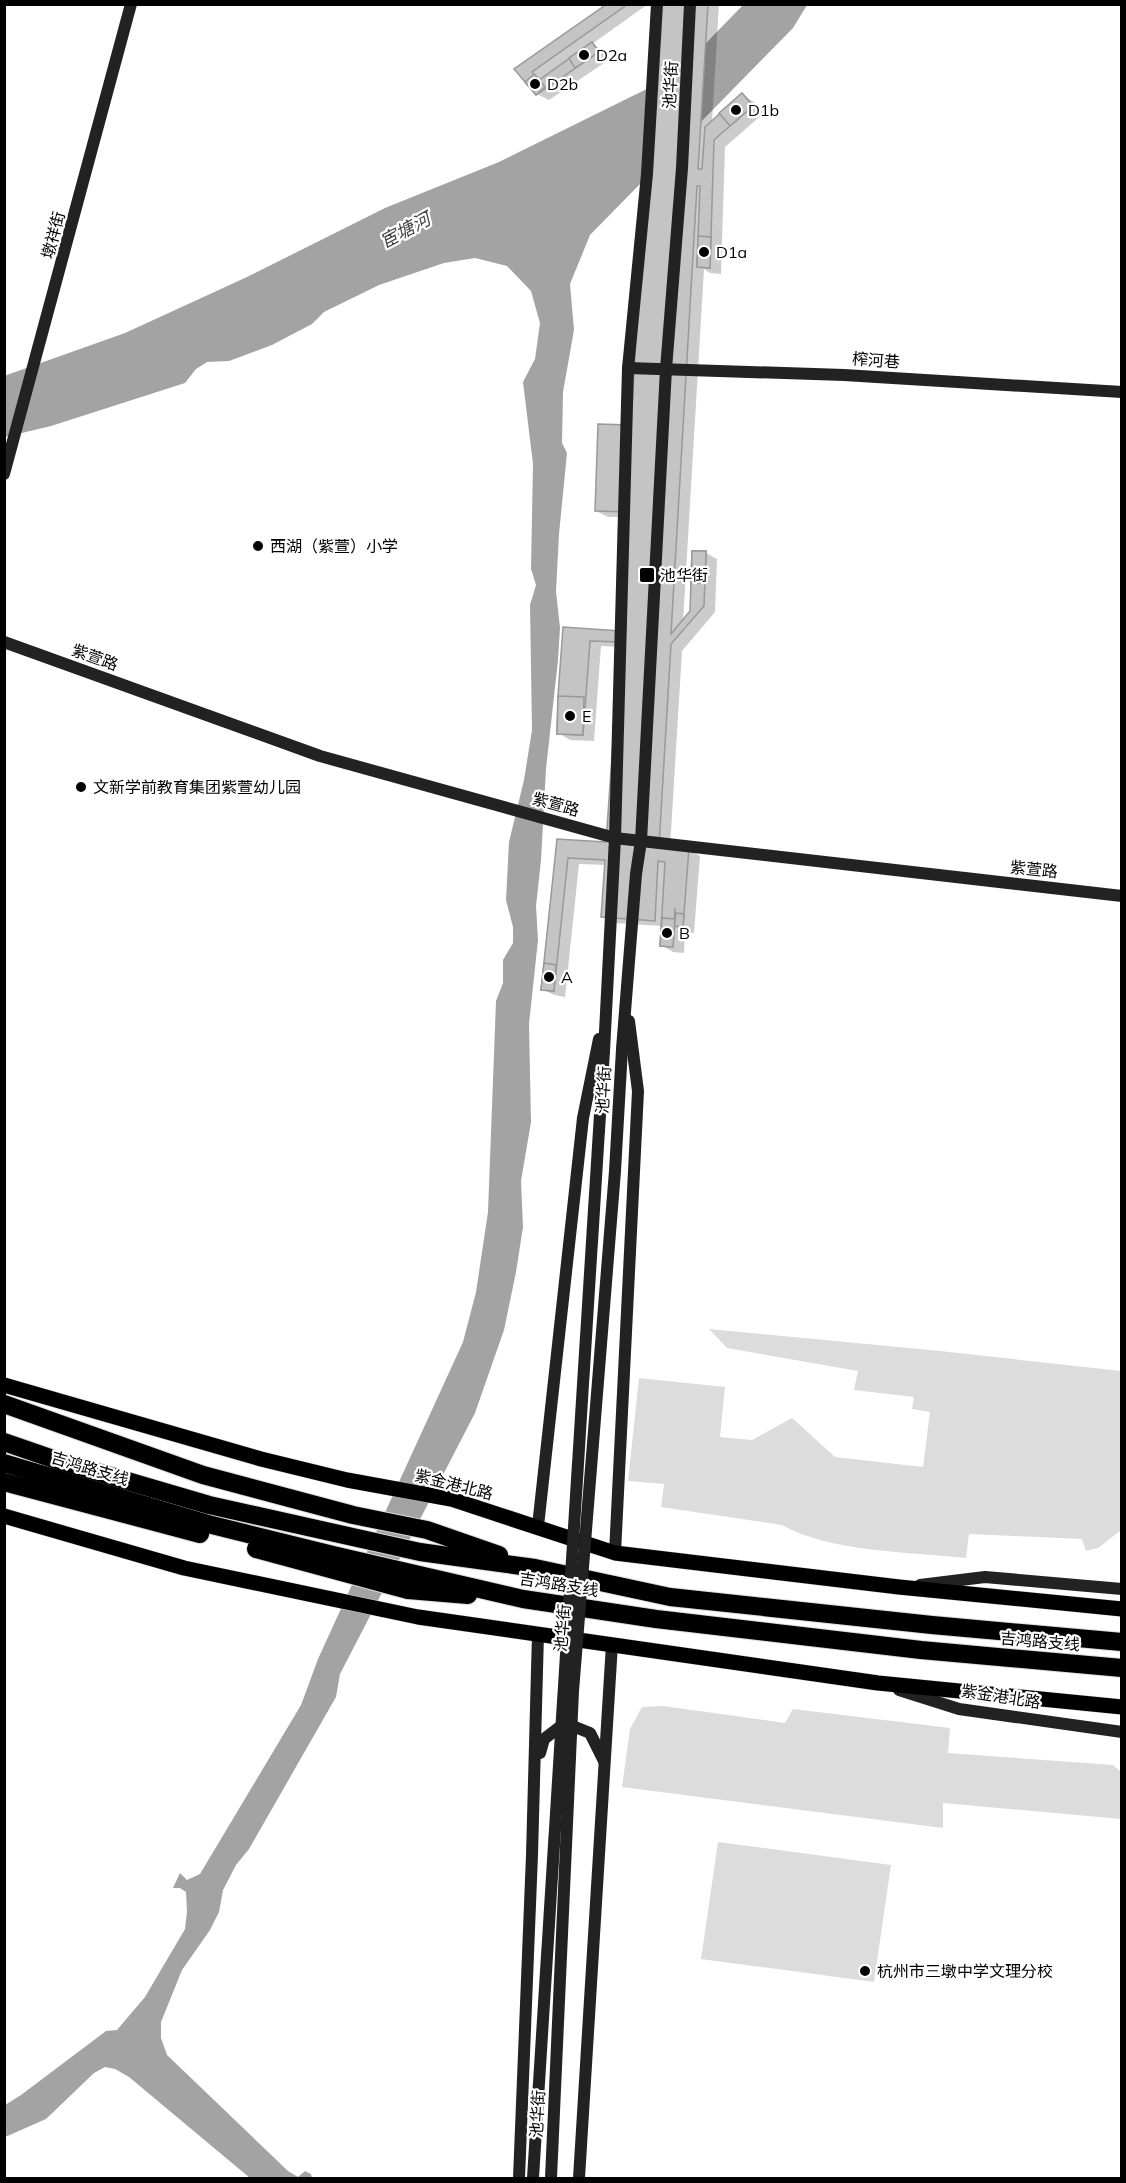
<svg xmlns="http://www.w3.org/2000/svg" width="1126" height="2183" font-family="Mulish,'Noto Sans SC',sans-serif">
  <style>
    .green { fill: #dcdcdc }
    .water { fill: #a3a3a3 }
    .shadow { fill: #0003 }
    .building { fill: #c4c4c4; stroke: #999; stroke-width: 1.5 }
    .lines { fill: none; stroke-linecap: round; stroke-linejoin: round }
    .primary-casing { stroke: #dbdbdb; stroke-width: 16 }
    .highway-casing { stroke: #dbdbdb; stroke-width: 20 }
    .secondary { stroke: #222; stroke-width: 12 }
    .primary { stroke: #000; stroke-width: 15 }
    .highway { stroke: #000; stroke-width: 18 }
    .secondary-bridge { stroke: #222; stroke-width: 12 }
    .poi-dot { fill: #000; stroke: #fff; stroke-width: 2 }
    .labels { text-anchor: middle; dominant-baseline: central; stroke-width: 4.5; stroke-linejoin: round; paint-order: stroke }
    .poi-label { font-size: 16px; fill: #000; stroke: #fff; text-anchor: start }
    .street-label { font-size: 16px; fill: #000; stroke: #fff }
    .water-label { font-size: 18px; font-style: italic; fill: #444; stroke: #fff }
  </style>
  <rect width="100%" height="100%" fill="#fff"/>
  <g class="green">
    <path d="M709,1329l231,22 181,20 -1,160 -22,17 -12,3 -4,-12 -113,-5 -3,24c-56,-6 -136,-6 -184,-33l-121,-18 3,-23 -36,-3 11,-103 86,9 -5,50 32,3 40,-22 43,39 88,10 7,-55 -18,-3 2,-12 -60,-7 4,-19 -131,-23z"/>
    <polygon points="663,1706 785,1723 793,1709 950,1728 948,1753 1113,1765 1121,1772 1121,1819 943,1803 943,1828 622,1787 630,1729 642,1707"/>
    <polygon points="718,1842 891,1865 874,1982 701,1959"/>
  </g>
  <polygon class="water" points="743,5 807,5 793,28 590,235 570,284 574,330 563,392 562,443 567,453 559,534 556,591 560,628 558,660 546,769 541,860 536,906 538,940 529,1024 531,1122 521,1181 523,1227 516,1272 504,1330 475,1413 340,1674 336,1697 249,1849 236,1865 223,1890 219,1912 210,1930 182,1970 161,2022 161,2038 167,2055 288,2171 298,2177 305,2171 311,2174 312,2178 250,2178 129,2077 115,2069 105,2067 94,2073 46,2119 5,2137 5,2105 21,2095 106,2031 117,2030 145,1997 185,1929 187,1912 186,1892 180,1888 173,1888 180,1873 187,1880 200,1874 301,1705 318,1659 463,1342 476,1292 488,1212 496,1001 503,983 503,960 513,943 513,927 506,900 509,842 524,780 532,730 530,605 536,585 531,569 533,464 523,382 535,359 540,323 531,291 507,266 475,258 444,263 379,285 324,312 312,324 272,345 229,361 207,362 196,369 185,383 51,426 5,437 4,376 125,333 247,277 385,208 499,162 675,75"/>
  <g class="shadow">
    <polygon points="610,4 648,4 592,44 604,51 610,59 549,100 537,94 516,69"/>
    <polygon points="656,4 719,4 712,122 742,95 754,102 764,113 725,147 721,274 710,273 704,269 683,622 692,612 706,553 717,559 715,612 682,651 670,848 689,850 700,856 694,933 685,932 684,953 673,952 661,945 663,926 614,923 603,917 606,865 579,864 565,997 554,995 542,989 558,841 608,844 621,647 601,646 594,741 570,740 558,733 565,629 622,633 629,517 608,517 596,511 632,427"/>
  </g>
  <g class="building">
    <polygon points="607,4 628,4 532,72 539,80 592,42 599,52 536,95 514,69"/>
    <polygon points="655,4 708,4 698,169 702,169 705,127 742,93 753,106 714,140 710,268 697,267 700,186 697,186 671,634 690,611 692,551 706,551 704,606 671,644 659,846 689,848 683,927 674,926 675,908 673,947 660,946 665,862 658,861 655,921 601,917 605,860 568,858 554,991 541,990 557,839 606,842 620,642 590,641 583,735 557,734 558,696 563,627 621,631 628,512 595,511 598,424 631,425"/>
    <polygon points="592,42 599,52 575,68 569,58"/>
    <polygon points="534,74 545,87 536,95 525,82"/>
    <polygon points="742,93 753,106 730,126 719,113"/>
    <polygon points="698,236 711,237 710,268 697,267"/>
    <polygon points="692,551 706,551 705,583 691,583"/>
    <polygon points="558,696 584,697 583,735 557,734"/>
    <polygon points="676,913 684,914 683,927 674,926"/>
    <polygon points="662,918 675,919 673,947 660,946"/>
    <polygon points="544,963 556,965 554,991 541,990"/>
  </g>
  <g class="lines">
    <g class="primary-casing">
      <g id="primary">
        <polyline points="4,1385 261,1459 347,1480 451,1499 615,1553 899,1587 1122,1609"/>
        <polyline points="4,1516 184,1568 418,1617 878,1683 1122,1707"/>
      </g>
    </g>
    <g class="highway-casing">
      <g id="highway">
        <polyline points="4,1404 203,1475 353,1515 427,1530 499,1555"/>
        <polyline points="4,1442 59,1461 209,1505 420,1552 535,1568 670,1597 932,1625 1122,1642"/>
        <polyline points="4,1463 212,1525 333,1555 523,1599 656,1619 921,1650 1122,1668"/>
        <polyline points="4,1482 200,1534"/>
        <polyline points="256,1549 408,1590 468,1595"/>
      </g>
    </g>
    <g class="secondary">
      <polyline points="628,368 844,375 1122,392"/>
      <polyline points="4,474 131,4"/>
      <polyline points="4,642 320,756 615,838 1122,896"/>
      <polyline points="622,1049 636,874 641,841 666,369 682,168 690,4"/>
      <polyline points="604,1051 615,838 628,368 647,174 657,4"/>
      <polyline points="538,1526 583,1118 599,1039"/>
      <polyline points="615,1553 638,1091 629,1021"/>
      <polyline points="920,1585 985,1577 1122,1589"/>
      <polyline points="899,1690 959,1709 1122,1732"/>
      <polyline points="540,1753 544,1739 565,1723 590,1733 604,1761"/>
      <polyline points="519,2178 532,1855 538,1634"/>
      <polyline points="579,2178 612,1644"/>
    </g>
    <use href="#primary" class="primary"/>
    <use href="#highway" class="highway"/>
    <g class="secondary-bridge">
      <polyline points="533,2178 604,1051"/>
      <polyline points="551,2178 573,1691 615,1171 622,1049"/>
    </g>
  </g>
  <g class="poi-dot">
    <circle cx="584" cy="55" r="6"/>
    <circle cx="535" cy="84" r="6"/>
    <circle cx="736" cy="110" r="6"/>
    <circle cx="704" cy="252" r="6"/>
    <circle cx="258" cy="546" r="6"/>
    <rect x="639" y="567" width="16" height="16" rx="3"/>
    <circle cx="570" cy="716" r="6"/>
    <circle cx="81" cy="787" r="6"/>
    <circle cx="667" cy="933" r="6"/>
    <circle cx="549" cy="977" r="6"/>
    <circle cx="865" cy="1971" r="6"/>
  </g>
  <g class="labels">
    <g class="poi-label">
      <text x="596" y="55">D2a</text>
      <text x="547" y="84">D2b</text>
      <text x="748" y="110">D1b</text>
      <text x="716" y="252">D1a</text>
      <text x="270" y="546">西湖（紫萱）小学</text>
      <text x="660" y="575">池华街</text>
      <text x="582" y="716">E</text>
      <text x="93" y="787">文新学前教育集团紫萱幼儿园</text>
      <text x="679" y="933">B</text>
      <text x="561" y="977">A</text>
      <text x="877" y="1971">杭州市三墩中学文理分校</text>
    </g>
    <g class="street-label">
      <text transform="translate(670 85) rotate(-87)">池华街</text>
      <text transform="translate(53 235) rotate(-75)">墩祥街</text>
      <text transform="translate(876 360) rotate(4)">榨河巷</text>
      <text transform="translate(95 657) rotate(20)">紫萱路</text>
      <text transform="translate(556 804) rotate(16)">紫萱路</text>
      <text transform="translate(1034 869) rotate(6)">紫萱路</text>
      <text transform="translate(603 1090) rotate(-87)">池华街</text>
      <text transform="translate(90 1468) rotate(17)">吉鸿路支线</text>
      <text transform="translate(454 1484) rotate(14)">紫金港北路</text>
      <text transform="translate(559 1584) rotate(9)">吉鸿路支线</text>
      <text transform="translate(562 1628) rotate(-85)">池华街</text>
      <text transform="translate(1040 1641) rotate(5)">吉鸿路支线</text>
      <text transform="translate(1001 1696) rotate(9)">紫金港北路</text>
      <text transform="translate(537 2114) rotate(-87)">池华街</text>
    </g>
    <g class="water-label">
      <text transform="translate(405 230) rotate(-28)">宦塘河</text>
    </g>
  </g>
  <rect width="1126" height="2183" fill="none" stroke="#000000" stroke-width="12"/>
</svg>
